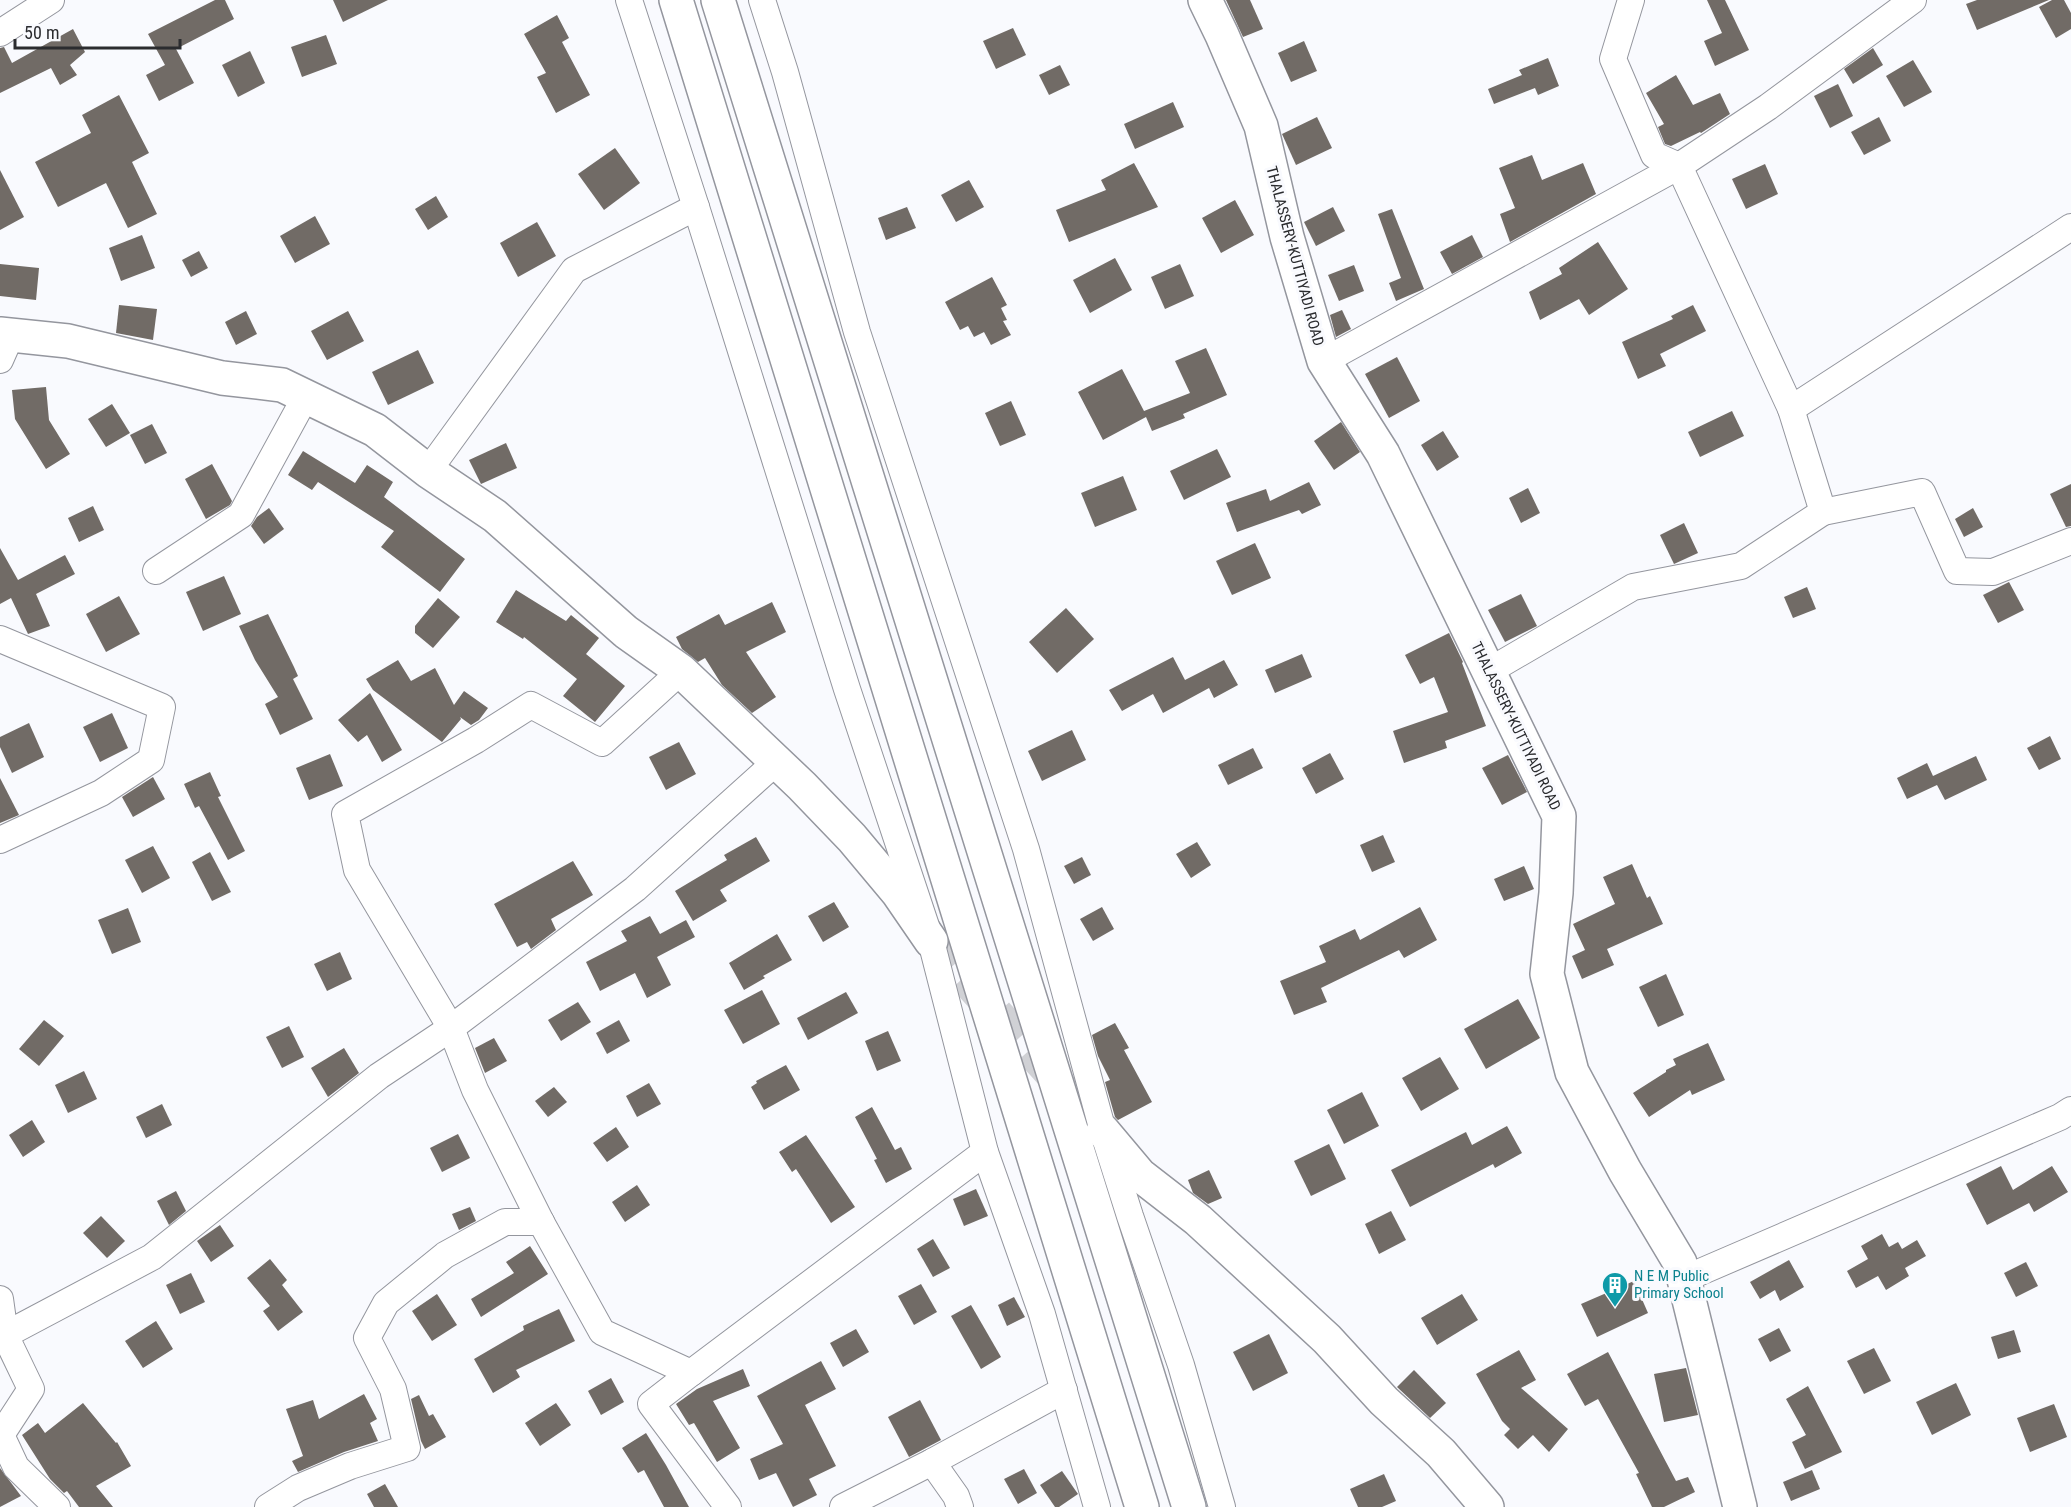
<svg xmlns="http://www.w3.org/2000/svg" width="2071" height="1507" font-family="'Roboto Condensed',sans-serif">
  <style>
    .building { fill: #716b66 }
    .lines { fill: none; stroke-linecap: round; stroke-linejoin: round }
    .major-tunnel { stroke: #d0d1d5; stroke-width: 33; stroke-dasharray: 33 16; stroke-linecap: butt }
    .minor-casing { stroke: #94969e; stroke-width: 28 }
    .major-casing { stroke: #94969e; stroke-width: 36 }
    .highway-casing { stroke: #94969e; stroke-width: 36 }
    .minor { stroke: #fff; stroke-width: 26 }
    .major { stroke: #fff; stroke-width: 33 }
    .highway { stroke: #fff; stroke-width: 33 }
    .labels { text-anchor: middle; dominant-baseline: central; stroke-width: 6; stroke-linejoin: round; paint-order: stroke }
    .street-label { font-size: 15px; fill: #2b2c2f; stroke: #f9fafe }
    .culture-label { font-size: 15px; fill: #0d838f; stroke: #f9fafe; text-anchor: start }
  </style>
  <rect width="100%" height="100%" fill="#f9fafe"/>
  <g class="building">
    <polygon points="215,0 225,0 234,19 176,49 194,83 159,101 146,75 165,65 148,34"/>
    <polygon points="333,0 388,0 343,22"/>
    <polygon points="1226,0 1250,0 1263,29 1243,37"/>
    <polygon points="1707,0 1725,0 1749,50 1715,66 1704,41 1722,33"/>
    <polygon points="1977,0 2049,0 1977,30 1966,4"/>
    <polygon points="2052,0 2064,0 2071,13 2071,29 2056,38 2039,7"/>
    <polygon points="557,15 569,38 562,42 590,95 556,113 537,77 546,73 524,34"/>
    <polygon points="1013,28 1026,55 996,69 983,41"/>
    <polygon points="73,29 85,52 70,65 77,75 60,85 51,68 0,93 0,48 4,47 12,63"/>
    <polygon points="326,35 337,64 302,77 291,47"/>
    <polygon points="1304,41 1317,71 1291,82 1278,53"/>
    <polygon points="1873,48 1883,65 1853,84 1844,69"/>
    <polygon points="250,51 265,83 238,97 222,65"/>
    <polygon points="1548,58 1559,86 1538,95 1535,88 1494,104 1488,89 1522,75 1519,70"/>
    <polygon points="1913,60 1932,92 1904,107 1886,76"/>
    <polygon points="1060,65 1070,85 1049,95 1039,75"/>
    <polygon points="1676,75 1693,105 1720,93 1730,114 1701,133 1700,132 1671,146 1665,144 1658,127 1664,124 1646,93"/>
    <polygon points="1838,84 1853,116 1830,128 1814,96"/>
    <polygon points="119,95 149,153 132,162 157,214 128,228 106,183 58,207 35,162 91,133 82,115"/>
    <polygon points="1173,102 1184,127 1135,149 1124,124"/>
    <polygon points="1317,117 1332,148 1296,165 1282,134"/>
    <polygon points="1879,117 1891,141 1864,155 1851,132"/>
    <polygon points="615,148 640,183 604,210 578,174"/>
    <polygon points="1532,155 1542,180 1583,163 1596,194 1510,242 1500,214 1515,208 1499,168"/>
    <polygon points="1134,163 1158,207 1069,242 1056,210 1106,190 1101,180"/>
    <polygon points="1765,164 1778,194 1746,209 1732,179"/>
    <polygon points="0,170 24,217 0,230"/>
    <polygon points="969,180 984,207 956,222 941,195"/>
    <polygon points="436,196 448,217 428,230 415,209"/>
    <polygon points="1235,200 1254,235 1221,253 1202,218"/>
    <polygon points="907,207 916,228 886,240 878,218"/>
    <polygon points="1333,207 1345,231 1316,246 1304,222"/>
    <polygon points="1392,209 1424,289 1396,301 1389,283 1401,278 1378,214"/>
    <polygon points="315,216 330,244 295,263 280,236"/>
    <polygon points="537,222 556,256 518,277 500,243"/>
    <polygon points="142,235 155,268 121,281 109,248"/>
    <polygon points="1472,235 1483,257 1452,274 1440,252"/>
    <polygon points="1598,242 1628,289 1589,315 1579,299 1540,320 1529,292 1562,274 1559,268"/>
    <polygon points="199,251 208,268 191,277 182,260"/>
    <polygon points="1115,258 1132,290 1090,313 1073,280"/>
    <polygon points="0,264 39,268 36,300 0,296"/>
    <polygon points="1180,264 1194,296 1165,309 1151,277"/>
    <polygon points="1354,265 1364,291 1339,301 1328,275"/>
    <polygon points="992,277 1007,305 1001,308 1007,320 1003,321 1011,335 991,345 984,332 974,337 968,326 960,330 945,302"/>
    <polygon points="119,305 157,309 153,340 116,333"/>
    <polygon points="1693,305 1706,331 1660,354 1666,366 1638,379 1622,342 1673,319 1671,316"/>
    <polygon points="1342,310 1351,329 1336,337 1330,315"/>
    <polygon points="246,311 257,334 236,345 225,322"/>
    <polygon points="348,311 364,341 327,360 311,331"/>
    <polygon points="1206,348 1227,395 1183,414 1185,418 1152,431 1146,417 1103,440 1078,392 1122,369 1144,411 1190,393 1175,361"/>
    <polygon points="418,350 434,383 388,405 372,372"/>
    <polygon points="1397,357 1420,401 1389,418 1365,374"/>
    <polygon points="46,387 49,420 70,454 46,469 15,419 12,390"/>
    <polygon points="1011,401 1026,435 1000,446 985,413"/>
    <polygon points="112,404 130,433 106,447 88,419"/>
    <polygon points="1732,411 1744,436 1700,457 1688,432"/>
    <polygon points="1341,422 1360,452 1334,470 1314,441"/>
    <polygon points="152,424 167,453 145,464 130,435"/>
    <polygon points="1443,431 1459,457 1437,471 1421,445"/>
    <polygon points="506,443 517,468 481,484 469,460"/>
    <polygon points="1217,449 1231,477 1184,500 1170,471"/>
    <polygon points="303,451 355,483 367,465 393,482 384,497 465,559 440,592 381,547 394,531 318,482 312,490 288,475"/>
    <polygon points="212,464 232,501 230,505 206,519 185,479"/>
    <polygon points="1123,476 1137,510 1095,527 1081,493"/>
    <polygon points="1309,482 1321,505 1302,514 1299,510 1237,532 1226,503 1266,489 1270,501"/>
    <polygon points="2071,484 2071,526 2066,527 2050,494"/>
    <polygon points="1528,488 1540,513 1521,523 1509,498"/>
    <polygon points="93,506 104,530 79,542 68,518"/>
    <polygon points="269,508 284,529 264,544 251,526 257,517"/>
    <polygon points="1973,508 1983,527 1964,537 1955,519"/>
    <polygon points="1684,523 1698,553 1674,564 1660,535"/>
    <polygon points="1255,543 1271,578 1232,595 1216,561"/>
    <polygon points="0,548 18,580 65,555 75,574 36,594 50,626 28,634 11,598 0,604"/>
    <polygon points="224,576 241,614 203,631 186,592"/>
    <polygon points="2009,582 2024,610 1998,623 1983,595"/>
    <polygon points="1807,587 1816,609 1793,618 1784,597"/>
    <polygon points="516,590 566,621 571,615 599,638 586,654 625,686 595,722 563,696 577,679 524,637 523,639 496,622"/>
    <polygon points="1521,594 1537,626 1505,642 1488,610"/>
    <polygon points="119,596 140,634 106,652 86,614"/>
    <polygon points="438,598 460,617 433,648 415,633 415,626"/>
    <polygon points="772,602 786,632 746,652 776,697 752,713 722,685 705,658 698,662 682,649 676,637 719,614 725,625"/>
    <polygon points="1066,608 1094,639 1057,673 1029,642"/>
    <polygon points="268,614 294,667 298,676 293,679 313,719 280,735 265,704 278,697 255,660 239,626"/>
    <polygon points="1449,633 1463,662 1462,663 1486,726 1445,741 1447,748 1404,763 1393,731 1448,712 1434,677 1420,684 1405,655"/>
    <polygon points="1302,654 1312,677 1275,693 1265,670"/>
    <polygon points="1173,657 1185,680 1224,660 1238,685 1214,698 1209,688 1163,713 1153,694 1122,711 1109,690"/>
    <polygon points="398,660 411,681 435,668 454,705 464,691 488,708 479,720 471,725 460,717 461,719 442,742 373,690 366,679"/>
    <polygon points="370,693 402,750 382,762 367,735 358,742 338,720"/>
    <polygon points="112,713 128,748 100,762 83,727"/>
    <polygon points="29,723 44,757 12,773 0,747 0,737"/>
    <polygon points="1072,730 1086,760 1042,781 1028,751"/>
    <polygon points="2050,736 2061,759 2039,770 2027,748"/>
    <polygon points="679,742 696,774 666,790 649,757"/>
    <polygon points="1253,748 1263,768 1228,785 1218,765"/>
    <polygon points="1330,753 1344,779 1316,794 1302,768"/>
    <polygon points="330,754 343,786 309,800 296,768"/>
    <polygon points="1508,755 1527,792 1502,805 1482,768"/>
    <polygon points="1976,756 1987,780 1945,800 1937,785 1907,799 1897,778 1927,763 1933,776"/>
    <polygon points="210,772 221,796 218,797 245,851 228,860 199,806 195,808 184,784"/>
    <polygon points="153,777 165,799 133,817 122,797"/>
    <polygon points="0,778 19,815 0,823"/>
    <polygon points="1383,835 1395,862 1372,872 1360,845"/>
    <polygon points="756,837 770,861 720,890 727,901 693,921 675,891 727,860 724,855"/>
    <polygon points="1197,842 1211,865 1191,878 1176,854"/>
    <polygon points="153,846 170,878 142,893 125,860"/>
    <polygon points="210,852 231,892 212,901 192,862"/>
    <polygon points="1082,857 1091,875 1074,884 1064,866"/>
    <polygon points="573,861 593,895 551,919 556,930 531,949 527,942 517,947 494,904"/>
    <polygon points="1632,864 1647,898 1650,896 1663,924 1607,949 1614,965 1582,979 1572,956 1585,950 1573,924 1615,904 1603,877"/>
    <polygon points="1524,866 1534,889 1504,901 1494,879"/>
    <polygon points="834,902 849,927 823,942 808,916"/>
    <polygon points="1102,907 1114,929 1093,941 1080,919"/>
    <polygon points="1420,907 1437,940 1404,958 1399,950 1321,988 1327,1002 1294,1015 1280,981 1326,962 1319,946 1355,929 1360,940"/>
    <polygon points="128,908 141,942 112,954 98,920"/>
    <polygon points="650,916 660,934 686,920 695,937 657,957 671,985 647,998 635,973 600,991 586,962 627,941 621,931"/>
    <polygon points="777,934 792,960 763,976 765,978 744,990 729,963"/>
    <polygon points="340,952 352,979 327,991 314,964"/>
    <polygon points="1666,974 1684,1015 1658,1027 1639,987"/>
    <polygon points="762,990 780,1024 743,1044 724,1010"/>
    <polygon points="846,992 858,1013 808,1040 797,1018"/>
    <polygon points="1518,999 1540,1038 1486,1069 1464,1029"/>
    <polygon points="578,1002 591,1022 561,1041 548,1020"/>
    <polygon points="44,1020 64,1036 39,1066 19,1049"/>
    <polygon points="619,1020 630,1041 607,1054 596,1033"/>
    <polygon points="1115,1023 1129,1048 1124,1050 1152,1102 1118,1120 1115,1117 1105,1082 1110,1080 1098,1056 1092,1035"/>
    <polygon points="289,1026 304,1057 282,1068 266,1037"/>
    <polygon points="888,1031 901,1061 877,1071 865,1041"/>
    <polygon points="494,1038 507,1061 485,1073 475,1048"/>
    <polygon points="1708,1043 1725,1080 1692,1095 1690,1090 1649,1117 1633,1093 1666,1072 1666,1070 1676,1065 1673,1059"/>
    <polygon points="344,1048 359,1073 328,1097 311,1068"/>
    <polygon points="1440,1057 1459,1089 1421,1111 1402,1078"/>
    <polygon points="786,1065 800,1090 764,1110 751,1087 757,1083 756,1081"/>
    <polygon points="84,1071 97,1099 68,1113 55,1085"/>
    <polygon points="649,1083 661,1104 637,1117 626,1096"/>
    <polygon points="554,1087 567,1102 548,1117 535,1101"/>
    <polygon points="1362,1092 1379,1126 1344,1144 1327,1110"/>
    <polygon points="162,1104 172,1125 146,1138 136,1117"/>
    <polygon points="872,1107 895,1150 901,1147 912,1169 886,1183 874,1160 877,1159 855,1117"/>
    <polygon points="32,1120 45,1142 23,1157 9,1135"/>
    <polygon points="1507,1126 1522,1153 1495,1168 1493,1164 1410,1207 1391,1170 1466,1132 1472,1145"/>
    <polygon points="616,1127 629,1147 607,1162 593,1143"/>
    <polygon points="458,1134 470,1158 442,1172 430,1148"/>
    <polygon points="806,1135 855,1207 831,1223 796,1169 792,1172 779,1152"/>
    <polygon points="1329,1144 1346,1179 1311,1196 1294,1161"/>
    <polygon points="2001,1166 2013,1190 2052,1166 2068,1192 2034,1212 2029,1203 1987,1225 1966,1184"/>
    <polygon points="1209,1170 1222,1198 1208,1204 1193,1193 1188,1180"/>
    <polygon points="637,1185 650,1205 625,1222 612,1202"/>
    <polygon points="976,1189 988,1216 964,1226 953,1199"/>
    <polygon points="176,1191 186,1211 169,1225 157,1201"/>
    <polygon points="470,1207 476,1221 459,1230 452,1214"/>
    <polygon points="1391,1211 1406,1240 1379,1254 1365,1224"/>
    <polygon points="101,1216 125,1241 107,1258 83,1233"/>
    <polygon points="220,1225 234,1246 211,1262 197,1241"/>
    <polygon points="1882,1234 1889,1247 1898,1242 1902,1249 1917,1240 1926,1256 1905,1268 1909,1276 1886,1290 1878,1276 1856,1288 1847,1271 1868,1259 1861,1246"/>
    <polygon points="933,1239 950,1268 933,1277 917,1249"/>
    <polygon points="530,1246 548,1274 481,1317 471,1299 514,1273 506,1262"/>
    <polygon points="270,1259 287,1280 282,1285 303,1312 278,1331 263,1311 270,1306 247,1278"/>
    <polygon points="1789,1260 1804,1287 1780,1301 1775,1290 1760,1299 1750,1282"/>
    <polygon points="2026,1262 2038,1286 2016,1297 2004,1273"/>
    <polygon points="191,1273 205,1302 180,1314 166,1285"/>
    <polygon points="1634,1281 1648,1313 1597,1337 1581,1304"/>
    <polygon points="921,1284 937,1312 914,1325 898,1296"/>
    <polygon points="437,1294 457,1325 432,1341 412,1311"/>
    <polygon points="1462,1294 1478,1320 1437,1345 1421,1318"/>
    <polygon points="1014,1297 1025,1317 1007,1326 998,1305"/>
    <polygon points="971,1305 1001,1357 981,1369 951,1316"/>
    <polygon points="559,1309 575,1341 516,1370 520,1377 493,1393 474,1359 524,1330 523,1326"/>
    <polygon points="156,1321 173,1349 143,1368 125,1341"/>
    <polygon points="1779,1328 1791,1351 1770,1362 1758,1339"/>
    <polygon points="856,1329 869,1352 843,1367 830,1343"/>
    <polygon points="2014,1330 2021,1352 1998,1359 1991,1337"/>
    <polygon points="1269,1334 1288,1373 1253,1391 1233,1352"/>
    <polygon points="1874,1348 1891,1381 1864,1394 1847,1361"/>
    <polygon points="1519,1350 1536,1380 1521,1388 1568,1429 1549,1452 1533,1435 1518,1449 1504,1435 1510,1429 1502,1421 1476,1374"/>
    <polygon points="1608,1352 1676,1481 1688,1477 1695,1492 1664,1507 1652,1507 1636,1474 1639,1473 1598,1399 1585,1406 1567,1374"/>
    <polygon points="821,1361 836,1389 805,1405 836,1466 809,1479 817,1495 793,1507 776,1473 759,1480 750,1459 783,1444 757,1396"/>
    <polygon points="1686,1368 1698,1415 1664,1422 1654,1374"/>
    <polygon points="743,1369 750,1386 713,1401 740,1448 717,1462 694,1423 689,1425 676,1404 697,1389"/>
    <polygon points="1414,1370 1446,1403 1430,1418 1397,1387"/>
    <polygon points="611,1378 624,1402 601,1415 588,1391"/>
    <polygon points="1956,1383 1971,1415 1932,1435 1916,1402"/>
    <polygon points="1808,1386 1842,1452 1805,1469 1792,1442 1806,1435 1786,1399"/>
    <polygon points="364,1394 377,1419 370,1423 378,1441 344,1452 298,1472 292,1461 303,1456 286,1409 313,1400 319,1419"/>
    <polygon points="419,1395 429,1416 433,1414 446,1437 425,1449 421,1441 411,1399"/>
    <polygon points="920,1400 941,1440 909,1457 888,1417"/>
    <polygon points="83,1403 116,1443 117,1442 131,1466 96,1486 113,1507 79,1507 67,1491 64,1493 50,1479 22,1435 38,1423 45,1433"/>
    <polygon points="556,1403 571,1425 540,1446 525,1423"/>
    <polygon points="2054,1404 2067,1437 2030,1452 2017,1418"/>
    <polygon points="646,1433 666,1465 689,1507 664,1507 644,1470 638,1473 622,1448"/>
    <polygon points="0,1468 21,1496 0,1507"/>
    <polygon points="1024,1469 1037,1493 1018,1504 1004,1479"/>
    <polygon points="1812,1470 1820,1489 1791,1501 1783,1482"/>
    <polygon points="1062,1471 1078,1494 1059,1507 1055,1507 1040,1485"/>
    <polygon points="1384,1474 1396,1501 1382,1507 1358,1507 1350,1489"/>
    <polygon points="385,1484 398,1507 374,1507 367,1494"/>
  </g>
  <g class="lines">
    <polyline class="major-tunnel" points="931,941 1103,1131"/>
    <g class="minor-casing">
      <g id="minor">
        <polyline points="629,0 696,207 847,689 931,941 985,1152 1042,1314 1097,1507"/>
        <polyline points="762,0 785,72 857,332 1026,849 1103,1131 1130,1216 1181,1365 1222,1507"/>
        <polyline points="1631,0 1613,59 1654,155 1679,166 1791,409 2071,227"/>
        <polyline points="0,33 51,0"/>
        <polyline points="0,360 11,335"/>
        <polyline points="1324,361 1679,166 1768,107 1913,0"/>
        <polyline points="1791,409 1823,512 1922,492 1957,571 1993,572 2071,541"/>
        <polyline points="428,471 574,270 696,207"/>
        <polyline points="156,571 241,515 306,396"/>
        <polyline points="0,639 162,707 151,760 101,793 0,840"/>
        <polyline points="681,671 602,743 531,705 476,740 345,814 357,870 451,1028 475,1090 541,1222 602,1332 691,1373 985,1152"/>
        <polyline points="1489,671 1633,587 1741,566 1823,512"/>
        <polyline points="1684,1279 2060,1117 2071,1110"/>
        <polyline points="0,1299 5,1335"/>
        <polyline points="691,1373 651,1404 728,1507"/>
        <polyline points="932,1462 956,1496 960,1507"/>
        <polyline points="57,1507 16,1467 1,1435 31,1389 5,1335 152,1257 379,1076 451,1028 635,889 776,762"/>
        <polyline points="268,1507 298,1488 350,1466 407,1448 393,1389 367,1338 386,1303 445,1255 505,1222 541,1222"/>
        <polyline points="843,1507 932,1462 1064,1390"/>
      </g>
    </g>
    <g class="major-casing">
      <g id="major">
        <polyline points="1205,0 1222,35 1261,126 1287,237 1324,361 1383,454 1559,816 1556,893 1547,974 1572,1072 1625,1171 1680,1263 1740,1507"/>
        <polyline points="0,334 68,341 222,378 282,385 375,430 428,471 495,516 626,632 681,671 802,786 852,838 898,893 931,941"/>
        <polyline points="1103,1131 1140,1175 1198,1220 1327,1339 1384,1401 1441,1453 1487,1507"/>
      </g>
    </g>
    <g class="highway-casing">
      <g id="highway">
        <polyline points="676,0 1142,1507"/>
        <polyline points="718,0 1189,1507"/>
      </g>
    </g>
    <use href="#minor" class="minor"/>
    <use href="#major" class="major"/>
    <use href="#highway" class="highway"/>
  </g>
  <defs>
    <g id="building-pin" transform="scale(1.35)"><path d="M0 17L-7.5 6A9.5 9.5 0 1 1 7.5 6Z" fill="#0f9aa8" stroke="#f9fafe"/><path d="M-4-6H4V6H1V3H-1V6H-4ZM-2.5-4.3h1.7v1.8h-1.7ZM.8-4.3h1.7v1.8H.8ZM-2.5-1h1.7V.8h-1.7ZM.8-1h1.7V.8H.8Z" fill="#fff"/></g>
  </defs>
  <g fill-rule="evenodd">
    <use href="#building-pin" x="1615" y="1285"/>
  </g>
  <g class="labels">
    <g class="street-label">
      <text transform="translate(1295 256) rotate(75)">THALASSERY-KUTTIYADI ROAD</text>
      <text transform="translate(1516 726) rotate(64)">THALASSERY-KUTTIYADI ROAD</text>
    </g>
    <g class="culture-label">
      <text x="1634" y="1276">N E M Public<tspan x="1634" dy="17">Primary School</tspan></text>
    </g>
  </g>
  <path d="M15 39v9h165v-9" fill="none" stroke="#2b2c2f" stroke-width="3"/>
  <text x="24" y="39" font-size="18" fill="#2b2c2f" stroke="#f9fafe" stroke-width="4.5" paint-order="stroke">50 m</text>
</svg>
